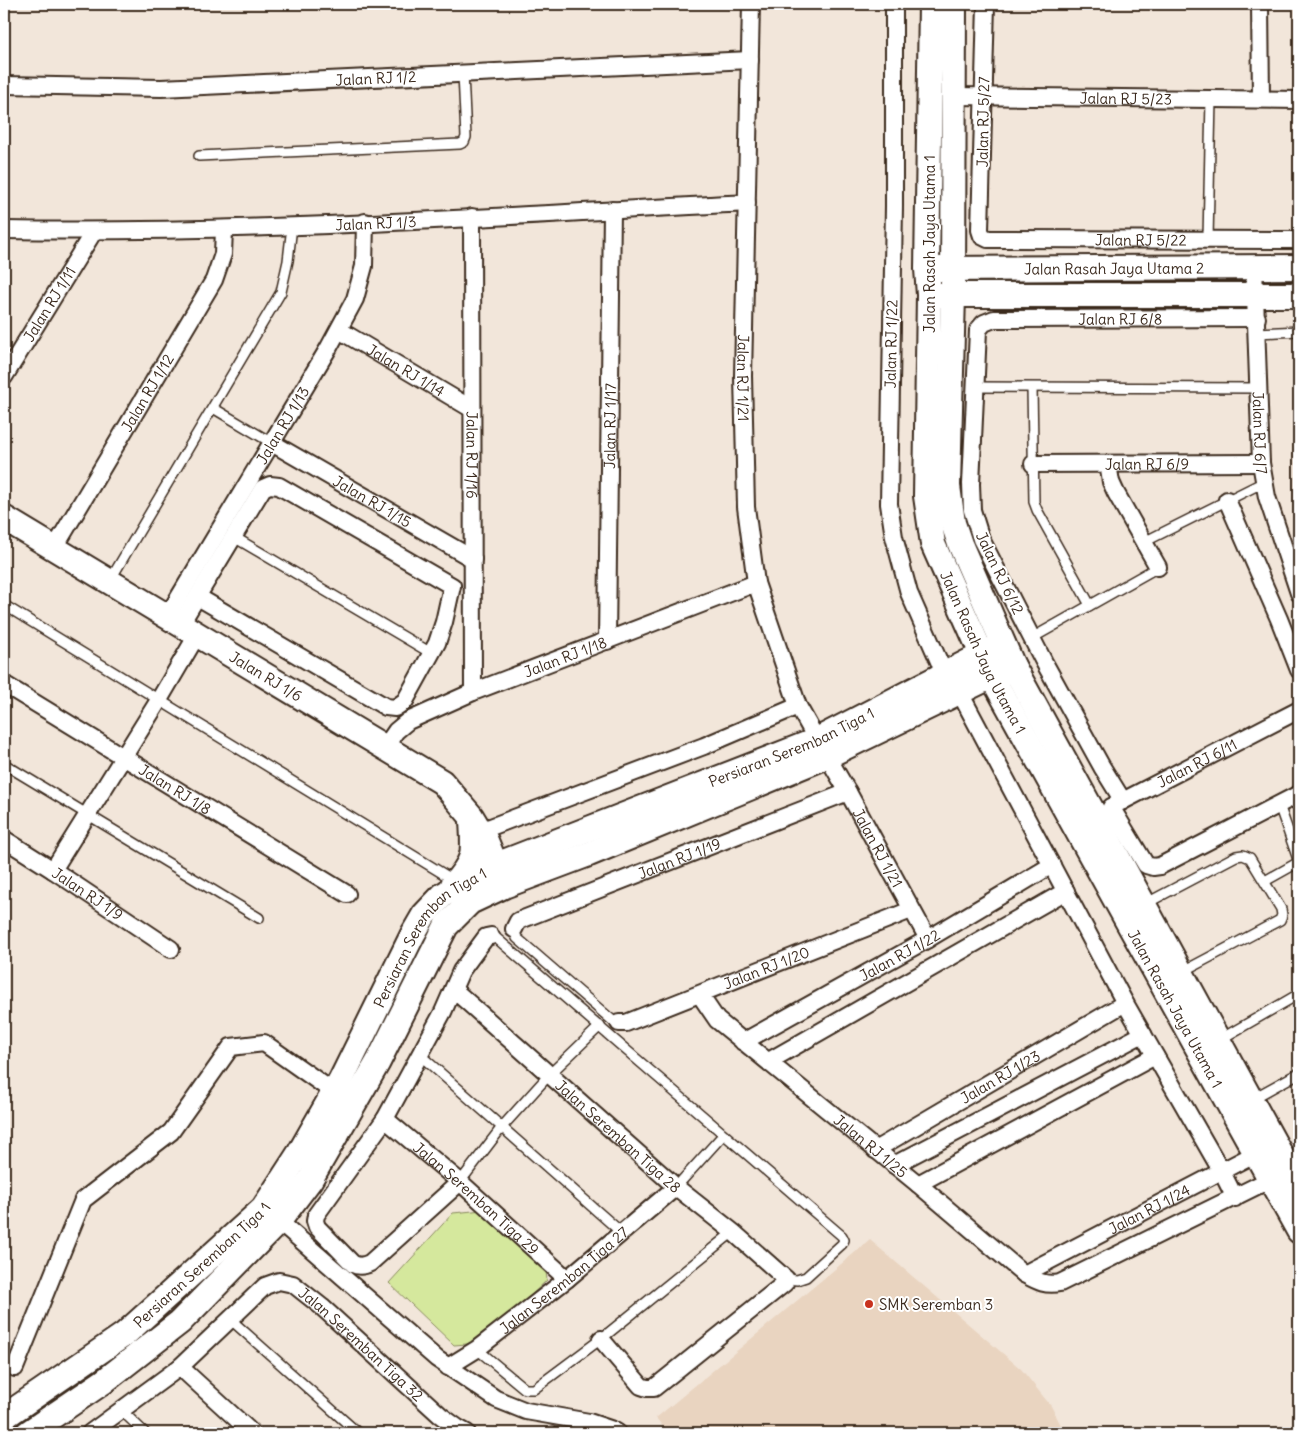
<svg xmlns="http://www.w3.org/2000/svg" width="1303" height="1437" font-family="Delius,sans-serif">
  <style>
    .built { fill: #e9d4c0 }
    .green { fill: #d5e89d; stroke: #88895e }
    .lines { fill: none; stroke-linecap: round; stroke-linejoin: round }
    .lane-casing { stroke: #3b2a1e; stroke-width: 12 }
    .street-casing { stroke: #3b2a1e; stroke-width: 20 }
    .secondary-casing { stroke: #3b2a1e; stroke-width: 28 }
    .lane { stroke: #fff; stroke-width: 9 }
    .street { stroke: #fff; stroke-width: 16 }
    .secondary { stroke: #fff; stroke-width: 24 }
    .poi-dot { fill: #c8321e; stroke: #fff; stroke-width: 2 }
    .labels { text-anchor: middle; dominant-baseline: central; stroke-width: 4; stroke-linejoin: round; paint-order: stroke }
    .street-label { font-size: 15px; fill: #3b2a1e; stroke: #fff }
    .poi-label { font-size: 15px; fill: #3b2a1e; stroke: #fff; text-anchor: start }
  </style>
  <rect width="100%" height="100%" fill="#f2e6da"/>
  <filter id="ink" filterUnits="userSpaceOnUse"><feTurbulence type="fractalNoise" baseFrequency=".02" numOctaves="2"/><feDisplacementMap in="SourceGraphic" scale="10" xChannelSelector="R" yChannelSelector="G"/><feConvolveMatrix kernelMatrix="1 2 1 2 8 2 1 2 1" color-interpolation-filters="sRGB"/></filter>
  <g filter="url(#ink)">
    <polygon class="built" points="870,1240 1021,1369 1051,1406 1065,1433 668,1433 656,1418"/>
    <polygon class="green" points="483,1210 545,1263 547,1280 481,1343 454,1345 389,1283 453,1213"/>
    <g class="lines">
      <g class="lane-casing">
        <g id="lane">
          <polyline points="199,156 460,144 464,142 466,137 463,74"/>
          <polyline points="1208,239 1211,99"/>
          <polyline points="1257,333 1299,331"/>
          <polyline points="975,387 1259,388"/>
          <polyline points="1032,388 1034,502 1037,510 1090,605"/>
          <polyline points="213,408 272,443"/>
          <polyline points="234,537 431,653"/>
          <polyline points="1144,542 1264,482"/>
          <polyline points="109,582 281,292 288,261 292,226"/>
          <polyline points="4,605 455,881"/>
          <polyline points="1032,638 1158,567"/>
          <polyline points="4,764 259,918"/>
          <polyline points="1265,881 1299,862 1279,805"/>
          <polyline points="1145,904 1236,856 1243,855 1250,858 1281,909 1282,915 1280,920 1182,972"/>
          <polyline points="514,929 517,938 613,1021 619,1023"/>
          <path d="M491,936l4,1c116,99 231,200 347,299l2,4 -2,4 -36,33 -9,3 -11,-1"/>
          <polyline points="1219,1040 1299,994"/>
          <polyline points="420,1055 622,1233"/>
          <polyline points="1252,1099 1299,1073"/>
          <polyline points="460,1182 502,1127 549,1075 600,1026"/>
          <polyline points="676,1187 723,1135"/>
          <polyline points="230,1319 358,1433"/>
          <polyline points="477,1349 525,1389 534,1389 601,1339 733,1232"/>
          <polyline points="121,1410 145,1433"/>
        </g>
      </g>
      <g class="street-casing">
        <g id="street">
          <path id="s1" d="M751,4l-8,372 3,131 10,76 42,123 19,34"/>
          <polyline points="894,4 894,206 889,504 894,537 909,593 945,675"/>
          <path id="s2" d="M986,4l-6,226 2,6 6,3 311,1"/>
          <polyline points="1260,4 1261,99"/>
          <path id="s3" d="M4,85l157,3 589,-28"/>
          <path id="s4" d="M952,96l347,4"/>
          <path id="s5" d="M472,217l1,475"/>
          <path id="s6" d="M4,230c248,4 496,-14 743,-27"/>
          <path id="s7" d="M1254,267l7,196 6,34 32,96"/>
          <path id="s8" d="M339,330l133,79"/>
          <path id="s9" d="M4,377l90,-146"/>
          <path id="s10" d="M272,443l201,116"/>
          <path id="s11" d="M1033,464l228,-1"/>
          <polyline points="1108,464 1111,482 1116,493 1158,567"/>
          <polyline points="1227,500 1279,619 1299,670"/>
          <path id="s12" d="M54,549l160,-269 9,-26 1,-25"/>
          <path id="s13" d="M167,617l161,-268 27,-50 9,-33 1,-44"/>
          <polyline points="180,625 263,488 270,485 279,486 452,586 444,622 437,643 405,701 395,708 386,707 198,597"/>
          <path id="s14" d="M607,641l5,-431"/>
          <path id="s15" d="M4,684l343,210"/>
          <polyline points="960,693 1125,1003 1222,1172 1235,1198"/>
          <path id="s16" d="M385,747l11,-16 12,-10 65,-29 283,-109"/>
          <path id="s17" d="M827,756l21,36 80,147"/>
          <path id="s18" d="M1123,801l-21,-34 -58,-105 -63,-123 -9,-29 -1,-26 7,-154 6,-7 10,-4 263,-1"/>
          <path id="s19" d="M1115,805l184,-95"/>
          <polyline points="1111,807 1146,865 1153,867 1160,866 1299,794"/>
          <polyline points="480,831 704,746 798,706"/>
          <path id="s20" d="M4,839l49,31 118,79"/>
          <polyline points="53,870 159,700 197,635"/>
          <path id="s21" d="M514,929l4,-8 330,-129"/>
          <path id="s22" d="M454,990l222,197 57,45 53,47 -1,4 -131,105h-7l-6,-2 -40,-47"/>
          <path id="s23" d="M700,995l17,25 201,164 106,90c13,7 21,12 36,9l219,-108"/>
          <path id="s24" d="M619,1023h7l285,-113"/>
          <path id="s25" d="M743,1042l185,-103 124,-74"/>
          <polyline points="769,1061 1066,891"/>
          <path id="s26" d="M385,1119l75,63 107,97"/>
          <path id="s27" d="M875,1150l250,-147"/>
          <polyline points="894,1165 1143,1034"/>
          <path d="M460,1182l-90,81c-6,3 -11,4 -17,1l-36,-37 -2,-6 1,-6 69,-96 58,-107 18,-41 25,-34 5,-1"/>
          <polyline points="918,1184 1155,1056"/>
          <polyline points="272,1215 437,1359 496,1399 526,1411 589,1422 613,1430 618,1433"/>
          <path id="s28" d="M1024,1274l240,-125"/>
          <polyline points="180,1367 252,1433"/>
          <path id="s29" d="M448,1367l29,-18 90,-70 109,-92"/>
          <polyline points="15,1368 83,1200 171,1132 231,1047 264,1043 342,1098"/>
          <path id="s30" d="M90,1433l90,-66 85,-81 14,-5 14,3 29,23 118,108 18,13 9,5"/>
        </g>
      </g>
      <g class="secondary-casing">
        <g id="secondary">
          <path id="s31" d="M931,4l-4,265 2,26 -3,201 7,48 59,133 307,554"/>
          <polyline points="954,4 953,295 948,486 953,523 960,544 1013,666 1299,1188"/>
          <path id="s32" d="M936,269l363,-2"/>
          <polyline points="936,295 1299,295"/>
          <path id="s33" d="M4,518l438,264 29,34 15,25 16,39"/>
          <path d="M453,885c23,-26 21,-31 19,-64"/>
          <path id="s34" d="M4,1417l121,-83 138,-125 37,-57 40,-70 73,-148 11,-19 19,-20 53,-30 321,-125 186,-96"/>
          <polyline points="28,1433 103,1382 180,1322 279,1221 310,1180 378,1062 446,926 470,902 504,886 589,854 827,756 1013,666"/>
        </g>
      </g>
      <use href="#lane" class="lane"/>
      <use href="#street" class="street"/>
      <use href="#secondary" class="secondary"/>
    </g>
  </g>
  <circle class="poi-dot" cx="869" cy="1304" r="5"/>
  <g class="labels">
    <g class="street-label">
      <text stroke="none"><textPath href="#s3" startOffset="372">Jalan RJ 1/2</textPath></text>
      <text stroke="none"><textPath href="#s4" startOffset="174">Jalan RJ 5/23</textPath></text>
      <text transform="translate(983 122) rotate(-89)">Jalan RJ 5/27</text>
      <text stroke="none"><textPath href="#s6" startOffset="372">Jalan RJ 1/3</textPath></text>
      <text stroke="none"><textPath href="#s2" startOffset="392">Jalan RJ 5/22</textPath></text>
      <text transform="translate(929 244) rotate(-90)">Jalan Rasah Jaya Utama 1</text>
      <text stroke="none"><textPath href="#s32" startOffset="178">Jalan Rasah Jaya Utama 2</textPath></text>
      <text stroke="none"><textPath href="#s9" startOffset="86">Jalan RJ 1/11</textPath></text>
      <text stroke="none"><textPath href="#s18" startOffset="655">Jalan RJ 6/8</textPath></text>
      <text transform="translate(891 344) rotate(-89)">Jalan RJ 1/22</text>
      <text stroke="none"><textPath href="#s8" startOffset="78">Jalan RJ 1/14</textPath></text>
      <text stroke="none"><textPath href="#s1" startOffset="374">Jalan RJ 1/21</textPath></text>
      <text stroke="none"><textPath href="#s12" startOffset="182">Jalan RJ 1/12</textPath></text>
      <text stroke="none"><textPath href="#s13" startOffset="224">Jalan RJ 1/13</textPath></text>
      <text stroke="none"><textPath href="#s14" startOffset="215">Jalan RJ 1/17</textPath></text>
      <text stroke="none"><textPath href="#s7" startOffset="166">Jalan RJ 6/7</textPath></text>
      <text stroke="none"><textPath href="#s5" startOffset="238">Jalan RJ 1/16</textPath></text>
      <text stroke="none"><textPath href="#s11" startOffset="114">Jalan RJ 6/9</textPath></text>
      <text stroke="none"><textPath href="#s10" startOffset="116">Jalan RJ 1/15</textPath></text>
      <text transform="translate(1000 573) rotate(64)">Jalan RJ 6/12</text>
      <text stroke="none"><textPath href="#s31" startOffset="660">Jalan Rasah Jaya Utama 1</textPath></text>
      <text stroke="none"><textPath href="#s16" startOffset="205">Jalan RJ 1/18</textPath></text>
      <text stroke="none"><textPath href="#s33" startOffset="306">Jalan RJ 1/6</textPath></text>
      <text stroke="none"><textPath href="#s34" startOffset="1075">Persiaran Seremban Tiga 1</textPath></text>
      <text stroke="none"><textPath href="#s19" startOffset="92">Jalan RJ 6/11</textPath></text>
      <text stroke="none"><textPath href="#s15" startOffset="201">Jalan RJ 1/8</textPath></text>
      <text stroke="none"><textPath href="#s17" startOffset="105">Jalan RJ 1/21</textPath></text>
      <text stroke="none"><textPath href="#s21" startOffset="182">Jalan RJ 1/19</textPath></text>
      <text stroke="none"><textPath href="#s20" startOffset="100">Jalan RJ 1/9</textPath></text>
      <text stroke="none"><textPath href="#s34" startOffset="655">Persiaran Seremban Tiga 1</textPath></text>
      <text stroke="none"><textPath href="#s25" startOffset="179">Jalan RJ 1/22</textPath></text>
      <text stroke="none"><textPath href="#s24" startOffset="158">Jalan RJ 1/20</textPath></text>
      <text stroke="none"><textPath href="#s31" startOffset="1065">Jalan Rasah Jaya Utama 1</textPath></text>
      <text stroke="none"><textPath href="#s27" startOffset="145">Jalan RJ 1/23</textPath></text>
      <text stroke="none"><textPath href="#s22" startOffset="220">Jalan Seremban Tiga 28</textPath></text>
      <text stroke="none"><textPath href="#s23" startOffset="229">Jalan RJ 1/25</textPath></text>
      <text stroke="none"><textPath href="#s26" startOffset="121">Jalan Seremban Tiga 29</textPath></text>
      <text stroke="none"><textPath href="#s28" startOffset="141">Jalan RJ 1/24</textPath></text>
      <text stroke="none"><textPath href="#s34" startOffset="250">Persiaran Seremban Tiga 1</textPath></text>
      <text stroke="none"><textPath href="#s29" startOffset="145">Jalan Seremban Tiga 27</textPath></text>
      <text stroke="none"><textPath href="#s30" startOffset="349">Jalan Seremban Tiga 32</textPath></text>
    </g>
    <g class="poi-label">
      <text x="879" y="1304">SMK Seremban 3</text>
    </g>
  </g>
  <rect width="1303" height="1437" fill="none" stroke="#fff" stroke-width="20"/>
  <rect x="10" y="10" width="1283" height="1417" fill="none" stroke="#3b2a1e" stroke-width="2" filter="url(#ink)"/>
</svg>
